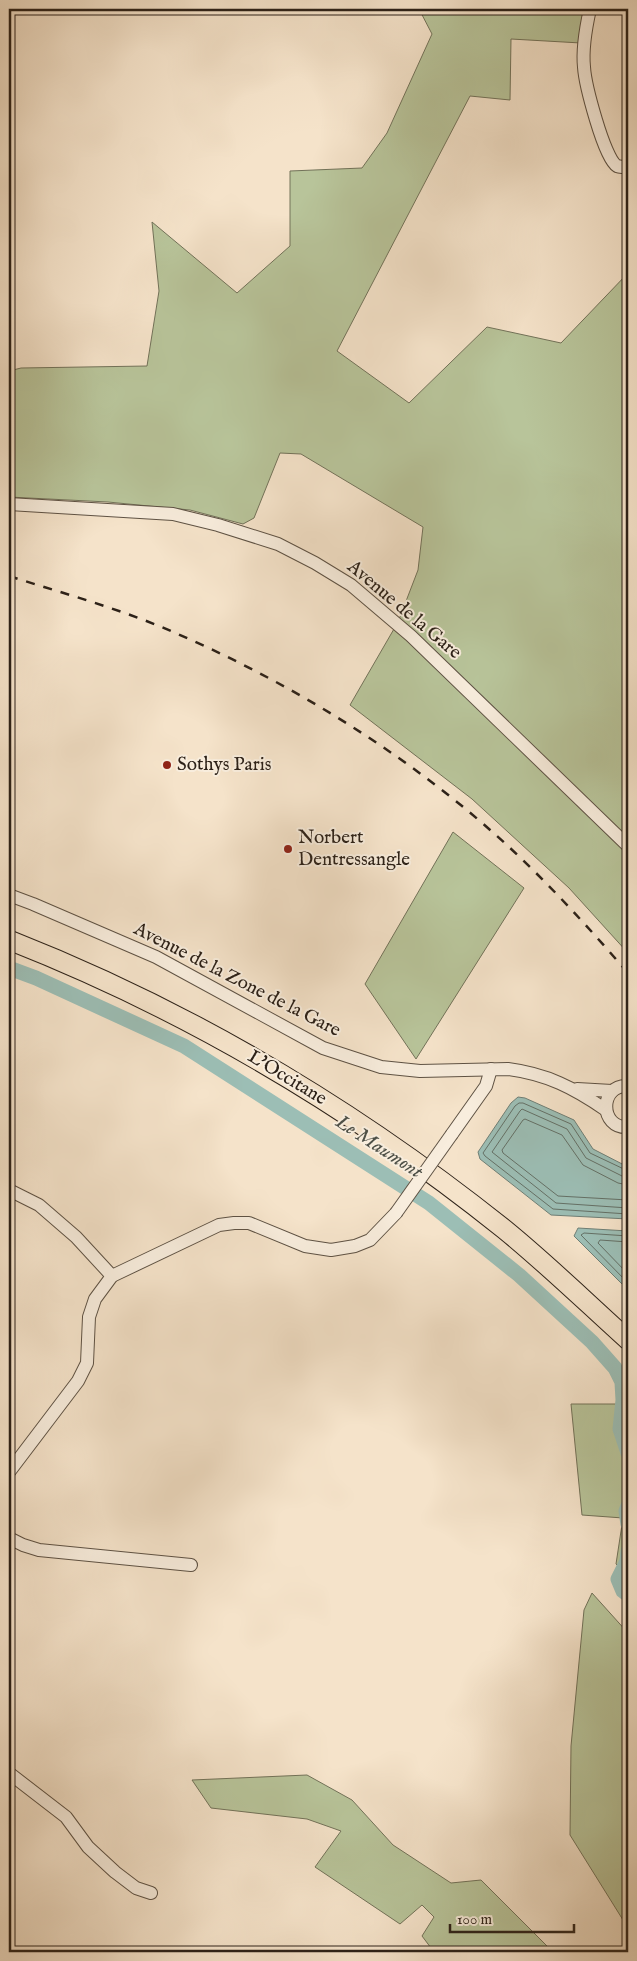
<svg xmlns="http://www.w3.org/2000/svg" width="637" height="1961" font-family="'IM FELL English',serif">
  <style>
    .green { fill: #b8c49a; stroke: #727259 }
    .water { fill: #9cbeb5; stroke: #6f7f76 }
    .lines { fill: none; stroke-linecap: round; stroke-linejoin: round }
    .shore { stroke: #647066; stroke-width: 1 }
    .river { stroke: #9cbeb5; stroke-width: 15 }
    .minor-casing { stroke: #5e5244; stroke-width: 14 }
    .highway-casing { stroke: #2c2118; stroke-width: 21 }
    .minor { stroke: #f8eddd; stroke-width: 12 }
    .highway { stroke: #f5e3ca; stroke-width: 19 }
    .rail { stroke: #2c2118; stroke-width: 2.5; stroke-dasharray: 9 9; stroke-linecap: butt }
    .minor-bridge-casing { stroke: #5e5244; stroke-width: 14; stroke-linecap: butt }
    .minor-bridge { stroke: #f8eddd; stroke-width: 12 }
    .poi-dot { fill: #8f2418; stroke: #f8eddd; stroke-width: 2 }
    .labels { text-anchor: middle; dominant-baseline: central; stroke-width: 4; stroke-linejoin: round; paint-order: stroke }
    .street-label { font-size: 19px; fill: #2c2118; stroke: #f8eddd }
    .poi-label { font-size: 19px; fill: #2c2118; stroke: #f8eddd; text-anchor: start }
    .water-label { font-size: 20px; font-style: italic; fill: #4e5047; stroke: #f8eddd }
  </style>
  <rect width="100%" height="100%" fill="#f5e3ca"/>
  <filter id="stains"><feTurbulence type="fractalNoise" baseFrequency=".004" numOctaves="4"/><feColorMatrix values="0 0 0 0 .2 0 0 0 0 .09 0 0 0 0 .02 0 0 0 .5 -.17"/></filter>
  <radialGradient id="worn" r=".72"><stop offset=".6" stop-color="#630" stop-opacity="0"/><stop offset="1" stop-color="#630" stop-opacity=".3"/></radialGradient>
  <g class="green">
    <polygon points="419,9 585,9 581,43 511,39 510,100 470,96 337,351 409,403 487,327 561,343 628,273 628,953 569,888 472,799 350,705 398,622 418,570 423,527 301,454 280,453 254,518 243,524 190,510 108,502 9,497 9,371 21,368 147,366 159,291 152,222 237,293 290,246 290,171 362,168 387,133 432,34"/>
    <polygon points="453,832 524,888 416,1059 365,984"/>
    <polygon points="571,1404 628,1404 628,1575 616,1564 623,1518 582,1515"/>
    <polygon points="592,1593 628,1633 628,1928 570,1835 571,1746 584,1610"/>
    <polygon points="307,1775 352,1800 393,1845 451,1883 481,1880 553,1952 434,1952 422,1936 434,1917 422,1905 400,1924 315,1867 341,1831 307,1819 211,1808 192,1780"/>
  </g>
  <g class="water">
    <polygon points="518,1097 525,1098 574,1120 593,1149 628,1167 628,1219 551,1215 480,1159 478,1152 511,1103"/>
    <polygon points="578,1228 628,1231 628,1290 574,1236"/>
  </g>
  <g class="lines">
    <g class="shore">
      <polyline points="628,1171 590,1153 571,1124 523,1103 519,1103 515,1106 483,1153 485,1156 553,1209 628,1214"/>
      <polyline points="628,1177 622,1176 586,1158 567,1129 522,1109 520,1111 492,1152 556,1203 628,1208"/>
      <polyline points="628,1185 618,1183 583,1165 562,1135 525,1119 523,1120 502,1150 503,1153 558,1196 628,1200"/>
      <polyline points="628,1236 584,1233 581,1235 628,1283"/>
      <polyline points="628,1242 600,1240 598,1243 628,1274"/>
    </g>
    <g class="river">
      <polyline points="9,968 36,978 184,1046 429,1203 519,1275 592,1342 615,1368 622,1382 623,1400 620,1429 628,1453"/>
      <polyline points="628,1506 626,1511 628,1524"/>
      <polyline points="628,1551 627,1561 618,1579 623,1591 628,1595"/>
    </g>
    <g class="minor-casing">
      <g id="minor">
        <path d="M590,9c-4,18 -8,39 -6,58 1,17 20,91 33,99 3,1 8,1 11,2"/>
        <polyline points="9,504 173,514 218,525 278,544 315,563 351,585 411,636 628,846"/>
        <path d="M9,895l24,9 123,53 167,91 58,19 39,4 88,-2c39,5 66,19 98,41"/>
        <path d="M628,1086c-29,-2 -29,43 0,41"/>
        <polyline points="577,1089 612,1091"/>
        <polyline points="452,1134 486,1086 491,1069"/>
        <polyline points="9,1190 39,1205 76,1237 112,1276"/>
        <polyline points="9,1472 78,1381 87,1363 89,1317 95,1299 112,1276 219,1225 234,1223 249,1223 305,1246 331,1250 355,1246 370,1240 396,1213"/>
        <polyline points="9,1538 23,1545 39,1550 191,1565"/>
        <polyline points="9,1773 66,1817 88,1847 115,1872 136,1888 151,1893"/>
      </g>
    </g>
    <g class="highway-casing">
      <path id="highway" d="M9,940c178,70 345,169 495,289 43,35 83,74 124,111"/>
    </g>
    <use href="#minor" class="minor"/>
    <use href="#highway" class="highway"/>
    <path class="rail" d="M9,576c50,16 101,30 150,50 125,52 251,129 350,221 42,39 81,82 119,126"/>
    <g class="minor-bridge-casing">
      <polyline id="minor-bridge" points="396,1213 452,1134"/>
    </g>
    <use href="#minor-bridge" class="minor-bridge"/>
  </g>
  <g class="poi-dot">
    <circle cx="167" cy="765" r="5"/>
    <circle cx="288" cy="849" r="5"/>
  </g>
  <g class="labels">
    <g class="street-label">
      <text transform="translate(404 610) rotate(40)">Avenue de la Gare</text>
      <text transform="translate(237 980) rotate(27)">Avenue de la Zone de la Gare</text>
      <text transform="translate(287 1078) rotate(31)">L'Occitane</text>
    </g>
    <g class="poi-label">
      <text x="177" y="765">Sothys Paris</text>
      <text x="298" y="838">Norbert<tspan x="298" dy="22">Dentressangle</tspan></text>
    </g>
    <g class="water-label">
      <text transform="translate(379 1147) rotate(33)">Le Maumont</text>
    </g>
  </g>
  <rect width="637" height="1961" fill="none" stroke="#f5e3ca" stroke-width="30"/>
  <rect x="10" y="10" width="617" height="1941" fill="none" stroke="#2c2118" stroke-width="2.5"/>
  <rect x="15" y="15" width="607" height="1931" fill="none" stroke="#2c2118"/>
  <path d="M450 1924v8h124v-8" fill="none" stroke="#2c2118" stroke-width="2.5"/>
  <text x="457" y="1924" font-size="15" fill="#2c2118" stroke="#f8eddd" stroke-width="4" paint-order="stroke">100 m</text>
  <rect width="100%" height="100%" filter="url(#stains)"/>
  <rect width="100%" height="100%" fill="url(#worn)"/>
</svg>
